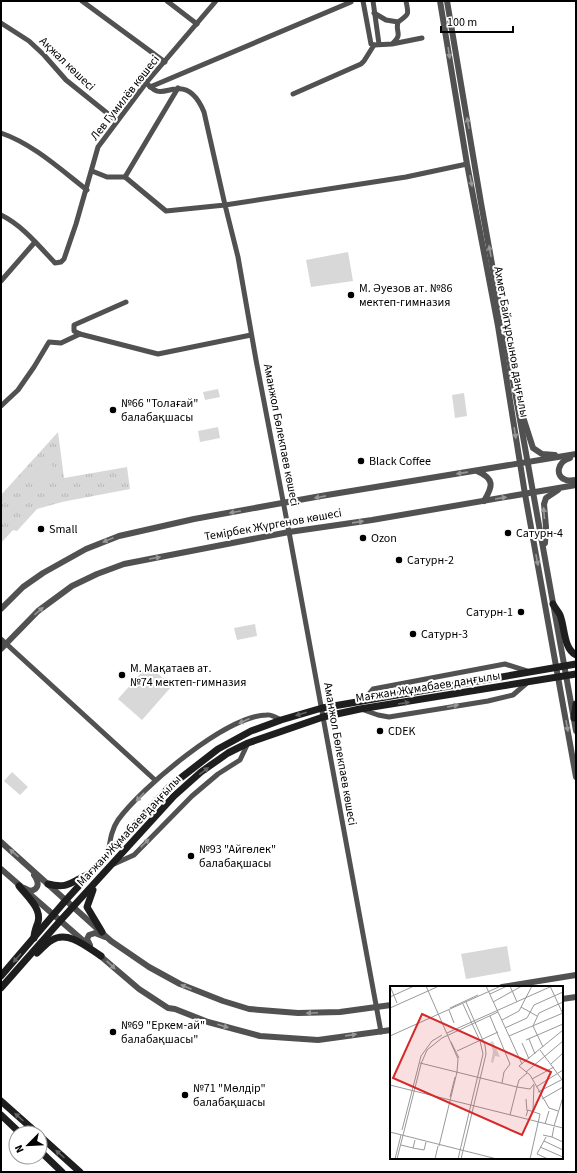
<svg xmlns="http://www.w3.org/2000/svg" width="577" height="1173" font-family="'Source Sans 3',sans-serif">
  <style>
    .grass { fill: url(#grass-tufts) }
    .pitch { fill: #d8d8d8 }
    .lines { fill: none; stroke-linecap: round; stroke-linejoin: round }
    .minor { stroke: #515151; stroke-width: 5 }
    .tertiary { stroke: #515151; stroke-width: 6 }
    .secondary { stroke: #1e1e1e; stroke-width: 7 }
    .oneway { fill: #979797 }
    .oneway2 { fill: #626262 }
    .poi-dot { fill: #000; stroke: #fff; stroke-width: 1.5 }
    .labels { text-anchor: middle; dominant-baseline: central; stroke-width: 4; stroke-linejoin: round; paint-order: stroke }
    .street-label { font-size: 12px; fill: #000; stroke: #fff }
    .poi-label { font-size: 12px; fill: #000; stroke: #fff; text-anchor: start }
    .inset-road { fill: none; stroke: #999; stroke-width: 1 }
    .view { fill: #d62828; fill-opacity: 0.15; stroke: #d62828; stroke-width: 2 }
    .inset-edge { fill: none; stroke: #000; stroke-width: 2 }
  </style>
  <defs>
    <pattern id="grass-tufts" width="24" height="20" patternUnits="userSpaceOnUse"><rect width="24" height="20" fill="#d8d8d8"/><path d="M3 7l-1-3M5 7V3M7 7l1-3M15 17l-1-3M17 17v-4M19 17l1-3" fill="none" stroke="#b8b8b8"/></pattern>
  </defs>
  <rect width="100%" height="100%" fill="#fff"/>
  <polygon class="grass" points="58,432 64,478 127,467 130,489 62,502 37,509 17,531 13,530 1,543 1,495"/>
  <g class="pitch">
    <polygon points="348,252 353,281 311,287 306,260"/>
    <polygon points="218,389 220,397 205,400 203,392"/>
    <polygon points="464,393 467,416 455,418 452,395"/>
    <polygon points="218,427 220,438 200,442 198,431"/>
    <polygon points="46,461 55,468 42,484 33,475"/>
    <polygon points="255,624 257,636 237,640 234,628"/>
    <polygon points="148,665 172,686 142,720 118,699"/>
    <polygon points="12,772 28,787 20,795 4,781"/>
    <polygon points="507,946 511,971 466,979 461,954"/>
  </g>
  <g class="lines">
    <g class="minor">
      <polyline points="82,1 165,62"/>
      <polyline points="167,1 197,24"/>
      <polyline points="363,1 371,44 374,45 392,44 422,38"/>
      <polyline points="373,1 379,44"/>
      <polyline points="374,13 386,20 398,22"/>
      <polyline points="1,23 29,41 44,55 66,80 117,121"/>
      <path d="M393,43c10,-9 2,-11 5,-21 11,-8 11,-7 8,-21"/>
      <polyline points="150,87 351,2"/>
      <polyline points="293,94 361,64 364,61 374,45"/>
      <path d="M1,133c32,11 59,36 86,57"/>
      <path d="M92,171l15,6h18l41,34 59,-6 -21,-93c-5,-12 -14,-25 -28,-23 -6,0 -13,4 -19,2 -4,-1 -7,-5 -11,-8"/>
      <polyline points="125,177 178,88"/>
      <path d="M1,215c21,10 38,31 54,48l6,-1 3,-3 12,-35 22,-77 48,-64 70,-82"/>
      <polyline points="1,281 35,242"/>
      <polyline points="126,302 74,325 74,331 80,334 158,354 251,335"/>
      <polyline points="1,406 18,390 34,367 49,342 61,343 80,334"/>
      <polyline points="1,639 155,780"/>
      <polyline points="363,701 373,689 505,664 530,672"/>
      <polyline points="361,709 378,715 389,717 488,701 513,695 528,682"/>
      <path d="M108,854c2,-12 3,-24 10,-34 23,-32 109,-105 149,-105 4,-1 10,3 14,5"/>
      <polyline points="114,864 134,855 192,796 218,774 240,760 248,743"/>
      <polyline points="381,1032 289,532 256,360 238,257 225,205 406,177 467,164"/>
    </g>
    <g class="tertiary">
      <polyline points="440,1 467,164 498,326 525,494 576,777"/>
      <polyline points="447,1 481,203 576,731"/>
      <polyline points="523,417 533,448 542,454 555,455"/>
      <path d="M570,458c-12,3 -16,18 -4,22 2,1 7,0 10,0"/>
      <path d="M477,471c18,8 16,15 7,30"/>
      <polyline points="545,543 546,527 544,504 546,498 558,490"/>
      <polyline points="1,609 23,587 43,573 86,549 119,536 194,519 321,496 576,454"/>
      <polyline points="1,649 38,611 72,586 97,574 124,564 289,532 372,520 576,485"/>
      <polyline points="1,842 111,941 149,967 180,984 223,1001 249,1009 298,1013 340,1012 391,1005"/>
      <polyline points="1,869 87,944"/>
      <path d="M24,888l6,3c10,-2 9,-9 4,-16"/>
      <polyline points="90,945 87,939 89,935 95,933 105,937"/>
      <polyline points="98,954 139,989 168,1008 175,1009 208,1022 260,1036 318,1040 391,1030"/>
      <polyline points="502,987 576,975"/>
      <polyline points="562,999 576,997"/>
    </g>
    <g class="secondary">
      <path d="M553,604c2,4 5,7 7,11 5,12 3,33 16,40"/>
      <polyline points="574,718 576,704"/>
      <path d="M48,884c19,5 22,-1 39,-9"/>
      <path d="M19,886c8,10 23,23 19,36 -2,6 -4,10 -4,16"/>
      <polyline points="93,890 87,907 102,932"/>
      <path d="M37,953c5,-4 9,-10 15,-13 16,-10 35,7 49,16"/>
      <polyline points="1,976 66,900 169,787 218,749 251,731 281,720 322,708 576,664"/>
      <polyline points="1,988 60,921 174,796 201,772 228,753 248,743 323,717 360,709 576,674"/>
      <polyline points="1,1101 37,1133"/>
      <polyline points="1,1115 20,1133"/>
      <polyline points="40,1136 80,1172"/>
      <polyline points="40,1151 62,1172"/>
    </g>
  </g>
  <defs><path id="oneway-solid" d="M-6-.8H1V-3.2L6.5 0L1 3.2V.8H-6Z"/></defs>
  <g class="oneway">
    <use href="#oneway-solid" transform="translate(449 53) rotate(81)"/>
    <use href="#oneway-solid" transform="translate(468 123) rotate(-100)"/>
    <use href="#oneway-solid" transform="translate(471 181) rotate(79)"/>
    <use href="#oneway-solid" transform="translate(490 251) rotate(-101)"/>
    <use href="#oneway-solid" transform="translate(515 433) rotate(81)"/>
    <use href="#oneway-solid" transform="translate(462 473) rotate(172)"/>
    <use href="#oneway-solid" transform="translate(320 497) rotate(169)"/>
    <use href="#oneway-solid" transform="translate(501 498) rotate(-9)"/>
    <use href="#oneway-solid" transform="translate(235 512) rotate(170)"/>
    <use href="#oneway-solid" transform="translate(544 513) rotate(-95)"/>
    <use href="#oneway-solid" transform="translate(358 522) rotate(-8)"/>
    <use href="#oneway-solid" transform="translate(108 540) rotate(158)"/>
    <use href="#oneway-solid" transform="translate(155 558) rotate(-10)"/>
    <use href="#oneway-solid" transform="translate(537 560) rotate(79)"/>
    <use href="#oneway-solid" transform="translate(39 611) rotate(-40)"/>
    <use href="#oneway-solid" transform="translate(453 706) rotate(-10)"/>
    <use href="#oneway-solid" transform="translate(244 721) rotate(156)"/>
    <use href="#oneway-solid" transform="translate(567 726) rotate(80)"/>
    <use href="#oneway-solid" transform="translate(140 797) rotate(134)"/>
    <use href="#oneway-solid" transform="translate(145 843) rotate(-45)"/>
    <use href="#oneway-solid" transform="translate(14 853) rotate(-139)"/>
    <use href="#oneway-solid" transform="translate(111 965) rotate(43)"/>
    <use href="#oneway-solid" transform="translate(186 987) rotate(-157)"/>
    <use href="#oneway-solid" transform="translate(312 1013) rotate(178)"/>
    <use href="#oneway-solid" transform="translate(223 1026) rotate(17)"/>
    <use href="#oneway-solid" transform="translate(351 1035) rotate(-8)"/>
  </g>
  <g class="oneway2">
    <use href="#oneway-solid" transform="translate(404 703) rotate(-9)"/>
    <use href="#oneway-solid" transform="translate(301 714) rotate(164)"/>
    <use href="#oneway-solid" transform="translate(204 771) rotate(-37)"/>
    <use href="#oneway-solid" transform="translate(17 958) rotate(131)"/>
    <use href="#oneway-solid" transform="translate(19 1117) rotate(-138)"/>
    <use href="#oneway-solid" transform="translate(60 1154) rotate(-138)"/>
  </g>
  <g class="poi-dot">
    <circle cx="351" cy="295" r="4"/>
    <circle cx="113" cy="410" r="4"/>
    <circle cx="361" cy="461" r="4"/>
    <circle cx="41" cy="529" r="4"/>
    <circle cx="508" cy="533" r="4"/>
    <circle cx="363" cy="538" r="4"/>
    <circle cx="399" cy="560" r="4"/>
    <circle cx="521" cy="612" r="4"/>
    <circle cx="413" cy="634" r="4"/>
    <circle cx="122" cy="675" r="4"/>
    <circle cx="380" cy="731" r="4"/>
    <circle cx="191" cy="856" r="4"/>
    <circle cx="113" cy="1032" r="4"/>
    <circle cx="185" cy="1095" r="4"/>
  </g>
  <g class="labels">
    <g class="street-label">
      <text transform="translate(67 64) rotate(44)">Ақжал көшесі</text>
      <text transform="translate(125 98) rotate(-52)">Лев Гумилёв көшесі</text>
      <text transform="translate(511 342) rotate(80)">Ахмет Байтұрсынов даңғылы</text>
      <text transform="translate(281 435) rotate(79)">Аманжол Бөлекпаев көшесі</text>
      <text transform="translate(273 525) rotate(-10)">Темірбек Жүргенов көшесі</text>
      <text transform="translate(428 687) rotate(-9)">Мағжан Жұмабаев даңғылы</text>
      <text transform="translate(340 754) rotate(80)">Аманжол Бөлекпаев көшесі</text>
      <text transform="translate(129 831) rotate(-47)">Мағжан Жұмабаев даңғылы</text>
    </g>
    <g class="poi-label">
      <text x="359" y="288">М. Әуезов ат. №86<tspan x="359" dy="14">мектеп-гимназия</tspan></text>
      <text x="121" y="403">№66 "Толағай"<tspan x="121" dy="14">балабақшасы</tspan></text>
      <text x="369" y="461">Black Coffee</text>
      <text x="49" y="529">Small</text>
      <text x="516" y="533">Сатурн-4</text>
      <text x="371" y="538">Ozon</text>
      <text x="407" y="560">Сатурн-2</text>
      <text x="513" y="612" text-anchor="end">Сатурн-1</text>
      <text x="421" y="634">Сатурн-3</text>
      <text x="130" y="668">М. Мақатаев ат.<tspan x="130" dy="14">№74 мектеп-гимназия</tspan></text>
      <text x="388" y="731">CDEK</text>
      <text x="199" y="849">№93 "Айгөлек"<tspan x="199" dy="14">балабақшасы</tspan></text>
      <text x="121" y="1025">№69 "Еркем-ай"<tspan x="121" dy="14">балабақшасы"</tspan></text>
      <text x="193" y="1088">№71 "Мөлдір"<tspan x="193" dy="14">балабақшасы</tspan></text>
    </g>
  </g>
  <g transform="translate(390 986)">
    <rect width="173" height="173" fill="#fff"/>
    <path d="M103,55l7,16 -5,-1 -2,7 -2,-1 2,-11 -3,-9z" fill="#d8d8d8"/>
    <path class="inset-road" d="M0,0l7,17M36,0l32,73 -1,13 -18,74M96,0l36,78M120,0l7,16M160,0l13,28M38,5l11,-5M100,8l17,-8M0,11l24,-11M103,16l29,-16M131,21l16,9M0,22l38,-17M60,22l28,-13M59,24l5,13M100,30l20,48M112,34l17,-9 13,-25M115,42l22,-10 7,-13 29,-13M57,47l105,-47M0,50l111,-50M119,50l54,-23M139,53l6,15M136,54l37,-16M61,56l8,16M132,57l7,16M153,61l-10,-21 6,-13 24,-11M150,64l23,31M67,65l41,-19M30,77l97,24 -7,28M161,78l12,-11M136,86l37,-31M137,87l-8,7 -2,7 13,2 4,-5M142,93l22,-12M112,97l2,-11 6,-8M0,99l173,43M146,101l27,-17M148,106l25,-13M60,111l5,-20M136,113l1,12M152,113l21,-12M143,124l1,-25M168,125l-9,-3 -19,-33 -11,-9 44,-36M136,130l2,-6 12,4 -10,45M155,138l4,-13M164,140l9,-29M12,144l19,-74 11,-15 10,-6M0,146l107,27M153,149l9,2 2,-10M156,151l-9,17 11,5M162,151l11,5M154,155l19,9M11,159l12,3 2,-8M150,161l23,10M23,162l11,2 2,-8M5,173l6,-24M7,173l24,-95 6,-14 15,-12 56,-26M45,173l3,-13M68,173l25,-105 -3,-13 -17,-37M71,173l25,-105 -1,-9 -19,-43"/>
    <path class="view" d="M32,28l129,58 -29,63 -129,-57z"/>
    <rect width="173" height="173" class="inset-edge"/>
  </g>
  <rect width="577" height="1173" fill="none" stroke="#000000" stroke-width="4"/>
  <g transform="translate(28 1145) rotate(246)"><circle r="19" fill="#ffffff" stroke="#999999"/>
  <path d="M0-3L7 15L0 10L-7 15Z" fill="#000000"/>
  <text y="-6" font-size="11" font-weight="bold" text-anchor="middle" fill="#000000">N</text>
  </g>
  <path d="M441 26v6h72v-6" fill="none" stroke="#000000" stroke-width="2"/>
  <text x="447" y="26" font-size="12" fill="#000000" stroke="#ffffff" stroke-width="3" paint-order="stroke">100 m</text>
</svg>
